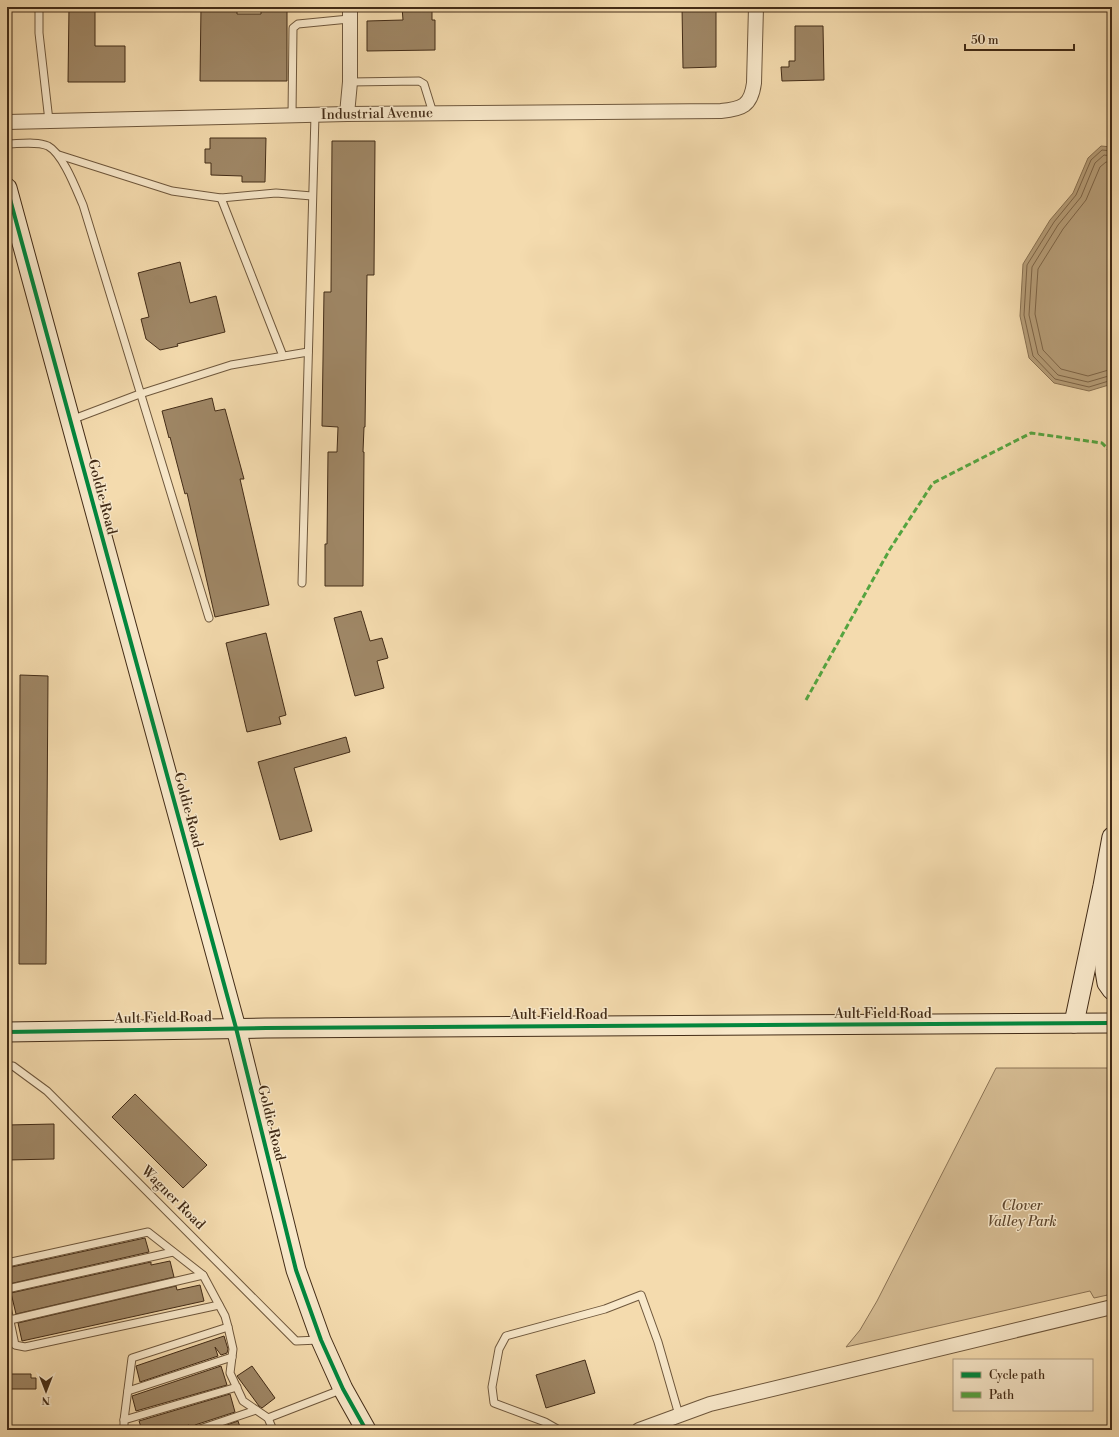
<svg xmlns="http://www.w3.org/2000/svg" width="1119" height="1437" font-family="'Libre Bodoni',serif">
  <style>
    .green { fill: #d6bd94; stroke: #8c7456 }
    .water { fill: #b8a07b; stroke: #897253 }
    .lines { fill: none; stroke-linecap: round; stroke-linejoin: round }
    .shore { stroke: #7e6649; stroke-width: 1 }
    .building { fill: #9f8766; stroke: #432c17 }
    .lane-casing { stroke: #6f583d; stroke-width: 9 }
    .street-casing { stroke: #6f583d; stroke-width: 16 }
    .secondary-casing { stroke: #432c17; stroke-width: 21 }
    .lane { stroke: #f8e8ca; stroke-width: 7 }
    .street { stroke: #f8e8ca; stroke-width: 14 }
    .secondary { stroke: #f8e8ca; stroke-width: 19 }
    .quiet { stroke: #55a440; stroke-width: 3; stroke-dasharray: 6 3; stroke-linecap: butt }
    .cycleway-casing { stroke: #f8e8ca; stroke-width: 6 }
    .cycleway { stroke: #00873e; stroke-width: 4 }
    .labels { text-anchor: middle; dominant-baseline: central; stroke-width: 3; stroke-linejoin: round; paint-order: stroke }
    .street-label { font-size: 14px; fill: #432c17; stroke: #f8e8ca }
    .park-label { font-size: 14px; font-style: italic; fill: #604930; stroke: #f8e8ca }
  </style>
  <rect width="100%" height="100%" fill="#f4dbae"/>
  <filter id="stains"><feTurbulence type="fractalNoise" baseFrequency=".005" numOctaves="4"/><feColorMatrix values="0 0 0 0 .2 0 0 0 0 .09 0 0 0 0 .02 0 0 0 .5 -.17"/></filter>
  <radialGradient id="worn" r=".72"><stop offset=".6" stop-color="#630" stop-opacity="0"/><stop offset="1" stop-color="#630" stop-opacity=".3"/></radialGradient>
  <polygon class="green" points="996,1068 1112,1068 1112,1294 1094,1298 1090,1291 846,1347 860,1330 877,1301"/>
  <polygon class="water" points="1101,146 1112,147 1112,384 1089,391 1054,383 1029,358 1020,316 1023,264 1050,220 1073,193 1088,158"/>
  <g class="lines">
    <g class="shore">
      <polyline points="1112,151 1102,150 1091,160 1076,195 1054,222 1027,265 1024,315 1033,356 1055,379 1089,387 1112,380"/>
      <polyline points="1112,156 1104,155 1095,163 1081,197 1058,225 1032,267 1029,315 1038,354 1058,375 1088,382 1112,375"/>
      <polyline points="1112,162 1106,162 1100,167 1086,200 1063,229 1038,269 1035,314 1043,350 1061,369 1088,376 1112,369"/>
    </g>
  </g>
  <g class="building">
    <polygon points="69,7 95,7 95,46 125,46 125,82 68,82"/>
    <polygon points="201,7 237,7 237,14 261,14 261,7 287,7 287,81 200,81"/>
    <polygon points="402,7 432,7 432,20 435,20 435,50 367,51 367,21 403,20"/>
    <polygon points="682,7 716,7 716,67 683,68"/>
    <polygon points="795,26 823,26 824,80 782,81 781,67 789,67 789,61 795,61"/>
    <polygon points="210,138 266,138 265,182 242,182 242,176 211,175 211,163 205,163 205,149 210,149"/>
    <polygon points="332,141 375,141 374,275 367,275 365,427 364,427 363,452 364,452 363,586 325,586 325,544 327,544 328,452 337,452 338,427 322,426 324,292 331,292"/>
    <polygon points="180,262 190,303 216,296 225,332 177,344 178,346 160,350 146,339 141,319 149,317 138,273"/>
    <polygon points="212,398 215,411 225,409 244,479 240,479 269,605 215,617 187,493 185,494 170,437 169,438 162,411"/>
    <polygon points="361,611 370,641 382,638 388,658 377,661 384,688 355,696 334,618"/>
    <polygon points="266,633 286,715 279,717 281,724 247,732 226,643"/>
    <polygon points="20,675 48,676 46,964 19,964"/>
    <polygon points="346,737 350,752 294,768 312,831 280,840 258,762"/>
    <polygon points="135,1094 207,1165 183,1188 112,1117"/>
    <polygon points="54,1124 54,1159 7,1160 7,1125"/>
    <polygon points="145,1238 149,1252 9,1284 7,1268"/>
    <polygon points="170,1261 174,1277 16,1314 11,1293 151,1262 151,1265"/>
    <polygon points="200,1285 204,1301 22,1341 18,1323 176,1286 177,1290"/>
    <polygon points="224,1336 228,1349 227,1353 221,1355 215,1347 218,1356 140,1382 136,1366"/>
    <polygon points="585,1360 595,1393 546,1408 536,1375"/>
    <polygon points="221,1366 227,1385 136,1411 132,1396"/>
    <polygon points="252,1366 275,1398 262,1408 259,1406 237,1376"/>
    <polygon points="8,1374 31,1374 31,1378 36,1378 36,1389 9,1389"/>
    <polygon points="230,1394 235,1412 195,1425 192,1430 190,1430 189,1425 172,1430 142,1430 139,1421"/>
    <polygon points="238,1421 241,1430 213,1430"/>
  </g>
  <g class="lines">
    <g class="lane-casing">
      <g id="lane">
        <polyline points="39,7 39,33 49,121"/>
        <polyline points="350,82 419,81 424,84 433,113"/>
        <polyline points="292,115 293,28 298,24 349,19"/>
        <path d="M7,144c11,0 30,-3 41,2 15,8 28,43 35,59l126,413"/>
        <polyline points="59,155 172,191 221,198 276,193 312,196"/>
        <polyline points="221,198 283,356"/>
        <polyline points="71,420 137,395 231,365 308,352"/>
        <polyline points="302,583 315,115"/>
        <polyline points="7,1066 13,1066 47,1091 296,1341 319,1340"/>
        <polyline points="7,1263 148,1232 203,1275 225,1316 228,1327 233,1349 230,1373 243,1401 268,1418 273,1430"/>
        <polyline points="7,1289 173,1252"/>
        <polyline points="7,1307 15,1345 25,1347 219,1305"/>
        <polyline points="10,1320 203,1275"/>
        <polyline points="128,1391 232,1357"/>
        <polyline points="268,1418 343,1389"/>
        <polyline points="124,1420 237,1387"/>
        <polyline points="124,1430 124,1420 132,1358 228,1327"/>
        <polyline points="197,1430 256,1410"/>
        <polyline points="559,1430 545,1422 494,1403 492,1387 499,1349 506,1336 605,1309 641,1295 658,1342 679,1415"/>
      </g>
    </g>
    <g class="street-casing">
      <g id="street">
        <polyline points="347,114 350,82 350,7"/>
        <path d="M7,122l340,-8 374,-3c21,-2 30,-5 33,-28l2,-76"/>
        <polyline points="639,1430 710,1404 1112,1307"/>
      </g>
    </g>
    <g class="secondary-casing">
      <g id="secondary">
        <polyline points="7,188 236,1028 296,1270 321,1340 343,1389 366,1430"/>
        <polyline points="1104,919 1105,971 1107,983 1112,990"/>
        <polyline points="1074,1023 1103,886 1112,837"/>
        <polyline points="7,1032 266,1028 1112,1023"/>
      </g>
    </g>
    <use href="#lane" class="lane"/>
    <use href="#street" class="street"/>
    <use href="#secondary" class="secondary"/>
    <polyline class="quiet" points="806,700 890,549 933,483 1031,433 1102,443 1112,453"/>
    <g class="cycleway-casing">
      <g id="cycleway">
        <polyline points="7,188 236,1028 296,1270 321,1340 343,1389 366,1430"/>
        <polyline points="7,1032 266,1028 1112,1023"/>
      </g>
    </g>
    <use href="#cycleway" class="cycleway"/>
  </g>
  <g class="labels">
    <g class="street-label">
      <text transform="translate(377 114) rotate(-1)">Industrial Avenue</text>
      <text transform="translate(102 497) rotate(75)">Goldie Road</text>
      <text transform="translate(188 810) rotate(75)">Goldie Road</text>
      <text x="883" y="1014">Ault Field Road</text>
      <text x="559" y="1015">Ault Field Road</text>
      <text transform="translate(163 1018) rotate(-1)">Ault Field Road</text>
      <text transform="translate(271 1123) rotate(76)">Goldie Road</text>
      <text transform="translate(173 1198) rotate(45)">Wagner Road</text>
    </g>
    <g class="park-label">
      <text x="1022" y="1206">Clover<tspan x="1022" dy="16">Valley Park</tspan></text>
    </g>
  </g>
  <rect width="1119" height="1437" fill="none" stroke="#f4dbae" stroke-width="24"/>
  <rect x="8" y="8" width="1103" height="1421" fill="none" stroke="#432c17" stroke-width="2"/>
  <rect x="12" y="12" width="1095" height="1413" fill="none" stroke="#432c17"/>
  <rect x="953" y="1359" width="140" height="52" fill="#f8e8ca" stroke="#b09d82"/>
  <rect x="961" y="1372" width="20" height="6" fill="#00873e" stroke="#b09d82"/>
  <text x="989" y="1379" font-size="12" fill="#432c17">Cycle path</text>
  <rect x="961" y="1392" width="20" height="6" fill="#55a440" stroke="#b09d82"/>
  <text x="989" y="1399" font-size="12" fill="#432c17">Path</text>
  <g transform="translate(46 1391) rotate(180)" stroke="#f8e8ca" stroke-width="3" paint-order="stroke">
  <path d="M0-3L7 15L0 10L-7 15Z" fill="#432c17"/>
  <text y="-6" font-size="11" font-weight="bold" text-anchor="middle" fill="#432c17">N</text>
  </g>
  <path d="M965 44v6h109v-6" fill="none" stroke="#432c17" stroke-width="2"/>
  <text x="971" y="44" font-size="12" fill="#432c17" stroke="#f8e8ca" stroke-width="3" paint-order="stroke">50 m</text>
  <rect width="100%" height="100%" filter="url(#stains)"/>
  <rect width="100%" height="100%" fill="url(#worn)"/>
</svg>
